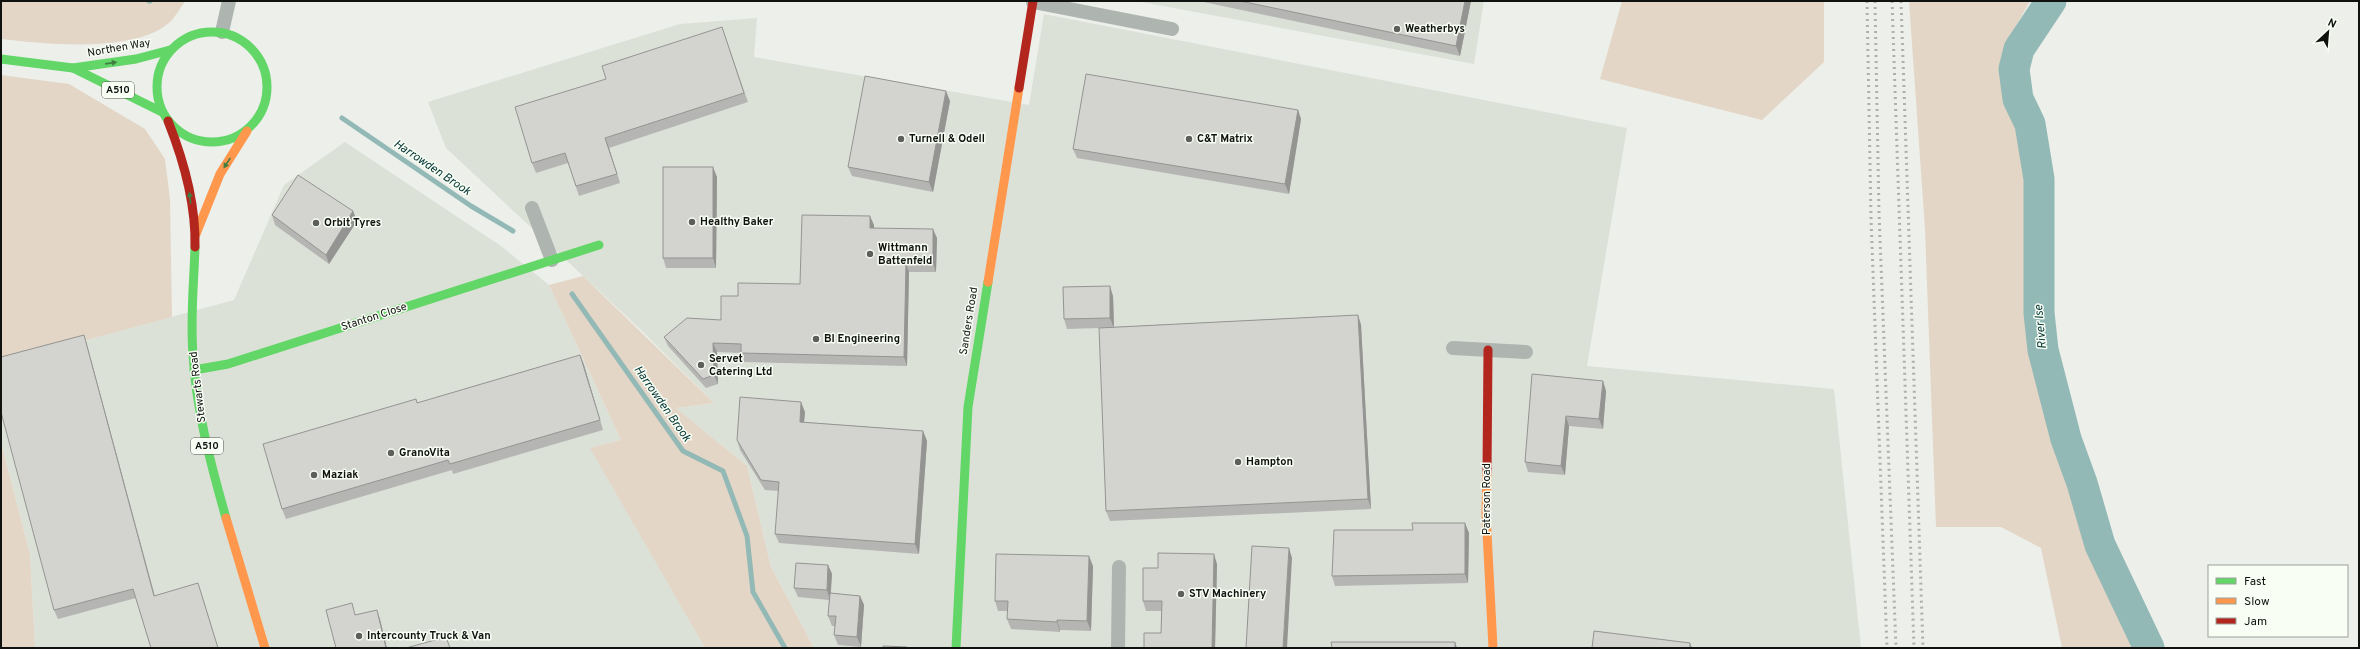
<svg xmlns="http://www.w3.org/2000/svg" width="2360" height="649" font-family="Overpass,sans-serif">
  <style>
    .built { fill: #dce1d8 }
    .green { fill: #e3d6c6 }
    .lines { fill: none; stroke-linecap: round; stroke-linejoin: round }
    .stream { stroke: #93b9b6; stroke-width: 5 }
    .river { stroke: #93b9b6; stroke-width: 31 }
    .street { stroke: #aeb4af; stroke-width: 14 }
    .fast { stroke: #63d668; stroke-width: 9 }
    .slow { stroke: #ff974d; stroke-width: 9 }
    .jam { stroke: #b3261e; stroke-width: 9 }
    .rail { stroke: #adb1ae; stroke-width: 3; stroke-dasharray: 2 4; stroke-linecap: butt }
    .wall { fill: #b5b6b3 }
    .shaded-wall { fill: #949492 }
    .building { fill: #d3d4d0; stroke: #949492 }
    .oneway { fill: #3e7e40 }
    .poi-dot { fill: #5d5f5c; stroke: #f9fef5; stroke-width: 1.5 }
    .labels { text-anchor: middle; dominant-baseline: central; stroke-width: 3; stroke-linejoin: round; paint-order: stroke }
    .shield { fill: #f9fef5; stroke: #565954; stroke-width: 1 }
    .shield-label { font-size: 10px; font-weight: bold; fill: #10120f }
    .poi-label { font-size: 11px; font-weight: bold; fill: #10120f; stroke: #f9fef5; text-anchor: start }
    .street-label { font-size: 11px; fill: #10120f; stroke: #f9fef5 }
    .water-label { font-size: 12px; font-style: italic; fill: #003534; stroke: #f9fef5 }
  </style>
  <rect width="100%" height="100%" fill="#ecefea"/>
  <g class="built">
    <polygon points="1136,1 1484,1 1474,64"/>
    <polygon points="1044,14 1627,128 1587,366 1834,389 1861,648 814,648 771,567 747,466 676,408 714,403 642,331 446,148 428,102 680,24 757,18 754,57 1029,105"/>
    <polygon points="345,142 501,246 549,285 621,440 591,448 705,648 35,648 30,554 1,443 1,363 234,300 284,185"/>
  </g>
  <g class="green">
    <path d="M1,1h184c-4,6 -9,15 -14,20 -34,33 -126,23 -170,18z"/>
    <polygon points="1622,1 1824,1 1824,62 1762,120 1600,79"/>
    <polygon points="1909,1 2030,1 2008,40 2029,48 2014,69 2018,99 2030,124 2039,179 2039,313 2043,350 2066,439 2082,483 2100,545 2149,648 2062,648 2041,548 2001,527 1936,527 1925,229"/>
    <polygon points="1,75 69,84 145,129 165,159 170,199 172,317 1,363"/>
    <polygon points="583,276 714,403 676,408 747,466 771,567 814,648 705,648 590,448 621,440 549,285"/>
    <polygon points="1,443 30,554 35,648 1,648"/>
  </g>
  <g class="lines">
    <g class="stream">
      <polyline points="149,1 150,1"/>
      <polyline points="342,118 471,206 513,231"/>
      <polyline points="572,294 683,451 723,471 747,536 753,592 785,648"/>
    </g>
    <polyline class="river" points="2051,1 2019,49 2014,69 2018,99 2030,124 2039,179 2039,313 2043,350 2066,439 2082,483 2100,545 2149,648"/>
    <g class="street">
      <polyline points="1033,2 1172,29"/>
      <polyline points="222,32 229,1"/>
      <polyline points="532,208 552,260"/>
      <polyline points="1453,348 1526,352"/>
      <polyline points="1118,648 1119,567"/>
    </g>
    <g class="fast">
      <circle cx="212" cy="87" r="55"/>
      <polyline points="1,59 73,68 136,59 170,50"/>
      <polyline points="73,68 162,112"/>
      <path d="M195,247c-1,36 -5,71 -2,107 3,56 18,111 33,164"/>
      <polyline points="194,370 228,364 599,245"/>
      <polyline points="956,648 968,407 988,282"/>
    </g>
    <g class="slow">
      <polyline points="196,234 220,174 247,131"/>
      <polyline points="988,282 1019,88"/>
      <polyline points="1487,472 1486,513 1493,648"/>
      <polyline points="226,518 265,648"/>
    </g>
    <g class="jam">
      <polyline points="1019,88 1033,1"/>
      <path d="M168,121c16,40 28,82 27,126"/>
      <polyline points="1487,472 1488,350"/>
    </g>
    <g class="rail">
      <polyline points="1867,1 1871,218 1887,648"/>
      <polyline points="1875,1 1879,213 1896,648"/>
      <polyline points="1892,1 1914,648"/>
      <polyline points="1901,1 1923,648"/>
    </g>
  </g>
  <g class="wall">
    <polygon points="1199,1 1471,1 1460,56"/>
    <polygon points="722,27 748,102 609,148 620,183 579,196 568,163 536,173 532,163 606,79"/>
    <polygon points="950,101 933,192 852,176 848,167"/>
    <polygon points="1298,110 1301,119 1289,194 1077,158 1073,149"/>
    <polygon points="717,177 716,268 666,268 663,258"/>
    <polygon points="353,211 357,221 329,264 275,225 272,215"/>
    <polygon points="874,225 874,228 937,238 936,272 909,272 907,366 744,362 741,353 717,352 718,384 706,388 668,346 664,337 721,320 738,296 800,284"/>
    <polygon points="1113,296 1114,327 1358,315 1361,325 1371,509 1110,521 1106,511 1100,328 1067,329 1064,319"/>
    <polygon points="84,335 87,345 155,596 201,592 218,648 151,648 136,598 58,619 54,610"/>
    <polygon points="580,355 584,365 603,430 453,474 452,470 286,519 282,509 418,403"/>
    <polygon points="1532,374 1603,381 1606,391 1603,429 1569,426 1565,475 1528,472 1525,462"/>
    <polygon points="805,412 804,422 923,431 927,441 919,554 779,543 775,534 779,491 765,490 740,450 737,440"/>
    <polygon points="1413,530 1469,533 1468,583 1335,586 1332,576"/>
    <polygon points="1217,564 1215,648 1144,648 1161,633 1162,611 1146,611 1143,601 1158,568"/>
    <polygon points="828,565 832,574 831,593 860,596 864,605 861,647 838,645 834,635 835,626 832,626 828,616 829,600 798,597 794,588"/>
    <polygon points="1093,566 1091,631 1060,630 1060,632 1011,629 1007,619 1008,611 998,611 995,601"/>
  </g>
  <g class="shaded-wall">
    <polygon points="1465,1 1471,1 1460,56 1456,46"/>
    <polygon points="946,91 950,101 933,192 929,182"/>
    <polygon points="1298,110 1301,119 1289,194 1285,184"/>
    <polygon points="605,138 609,148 620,183"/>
    <polygon points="713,167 717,177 716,268 713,258"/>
    <polygon points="353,211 357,221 329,264 326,255"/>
    <polygon points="870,216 874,225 874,237 870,228"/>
    <polygon points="933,229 937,238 936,272 933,263"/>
    <polygon points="906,263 909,272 907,366 904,357"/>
    <polygon points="1110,286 1113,296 1114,328 1110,318"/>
    <polygon points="1358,315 1361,325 1371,509 1368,499"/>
    <polygon points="84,335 87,345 157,606 154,596"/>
    <polygon points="713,343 717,352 718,384 714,375"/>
    <polygon points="580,355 584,365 603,430 600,420"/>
    <polygon points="1603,381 1606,391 1603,429 1599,419"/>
    <polygon points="801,402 805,412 803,432 800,422"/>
    <polygon points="1566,416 1569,426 1565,475 1561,466"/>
    <polygon points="923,431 927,441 919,554 915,544"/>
    <polygon points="1465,523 1469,533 1468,583 1465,574"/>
    <polygon points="1289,548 1292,558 1287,648 1283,648"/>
    <polygon points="1214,554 1217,564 1215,648 1212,648"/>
    <polygon points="1089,556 1093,566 1091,631 1087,621"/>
    <polygon points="828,565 832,574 830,600 827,590"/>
    <polygon points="860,596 864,605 861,647 857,637"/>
    <polygon points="377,610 380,619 387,648 386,648"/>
    <polygon points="1057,620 1060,630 1060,632 1057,622"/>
    <polygon points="1455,642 1457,648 1455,648"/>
    <polygon points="1690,643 1692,648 1690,648"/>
  </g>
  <g class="building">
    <polygon points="1240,1 1465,1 1456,46"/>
    <polygon points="722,27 744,93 605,138 617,174 576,186 565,153 532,163 515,107 606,79 602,66"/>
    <polygon points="1086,74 1298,110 1285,184 1073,149"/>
    <polygon points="865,76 946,91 929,182 848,167"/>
    <rect x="663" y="167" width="50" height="91"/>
    <polygon points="298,175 353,211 326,255 272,215"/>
    <polygon points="802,215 870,216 870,228 933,229 933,263 906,263 904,357 741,353 741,344 713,343 714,375 703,379 664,337 687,318 721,320 721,296 738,296 738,283 800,284"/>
    <polygon points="1110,286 1110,318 1064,319 1063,287"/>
    <polygon points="1358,315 1368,499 1106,511 1099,328"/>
    <polygon points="84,335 154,596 198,583 218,648 151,648 133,589 54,610 1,412 1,357"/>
    <polygon points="580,355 600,420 450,464 448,460 282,509 263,444 416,399 417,403"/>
    <polygon points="1532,374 1603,381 1599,419 1566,416 1561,466 1525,462"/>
    <polygon points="740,397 801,402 800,422 923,431 915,544 775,534 779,482 761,480 737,440"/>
    <polygon points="1412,523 1465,523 1465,574 1332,576 1334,530 1413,530"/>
    <polygon points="1252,546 1289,548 1283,648 1246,648"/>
    <polygon points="1158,553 1214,554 1212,648 1144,648 1144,633 1161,633 1162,601 1143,601 1143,568 1158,568"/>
    <polygon points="996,554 1089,556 1087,621 1057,620 1057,622 1007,619 1008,601 995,601"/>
    <polygon points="796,563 828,565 827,590 794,588"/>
    <polygon points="830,593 860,596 857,637 834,635 836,616 828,616"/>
    <polygon points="352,603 355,615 377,610 386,648 336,648 326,610"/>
    <polygon points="1594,631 1690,643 1690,648 1592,648"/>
    <polygon points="446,637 450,648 406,648"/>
    <polygon points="1331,642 1455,642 1455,648 1332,648"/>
    <polygon points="883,646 907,647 907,648 883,648"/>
  </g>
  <defs><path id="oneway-solid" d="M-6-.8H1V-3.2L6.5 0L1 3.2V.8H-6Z"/></defs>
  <g class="oneway">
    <use href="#oneway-solid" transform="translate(111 63) rotate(-8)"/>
    <use href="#oneway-solid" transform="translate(227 163) rotate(123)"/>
    <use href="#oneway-solid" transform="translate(190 198) rotate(-97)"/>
  </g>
  <g class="poi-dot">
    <circle cx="1397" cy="29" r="4"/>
    <circle cx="901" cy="139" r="4"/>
    <circle cx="1189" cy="139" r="4"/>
    <circle cx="692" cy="222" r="4"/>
    <circle cx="316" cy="223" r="4"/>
    <circle cx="870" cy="254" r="4"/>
    <circle cx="816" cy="339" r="4"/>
    <circle cx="701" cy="365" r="4"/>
    <circle cx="391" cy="453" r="4"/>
    <circle cx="1238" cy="462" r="4"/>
    <circle cx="314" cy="475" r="4"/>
    <circle cx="1181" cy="594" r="4"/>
    <circle cx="359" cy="636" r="4"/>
  </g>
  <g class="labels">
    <g class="shield">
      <rect x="102" y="82" width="32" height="16" rx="3"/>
      <rect x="191" y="438" width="32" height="16" rx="3"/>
    </g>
    <g class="shield-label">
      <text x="118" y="90">A510</text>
      <text x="207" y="446">A510</text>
    </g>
    <g class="poi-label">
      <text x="1405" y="29">Weatherbys</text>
      <text x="909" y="139">Turnell &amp; Odell</text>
      <text x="1197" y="139">C&amp;T Matrix</text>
      <text x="700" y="222">Healthy Baker</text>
      <text x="324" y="223">Orbit Tyres</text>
      <text x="878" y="248">Wittmann<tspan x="878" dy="13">Battenfeld</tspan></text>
      <text x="824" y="339">BI Engineering</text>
      <text x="709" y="359">Servet<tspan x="709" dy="13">Catering Ltd</tspan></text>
      <text x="399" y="453">GranoVita</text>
      <text x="1246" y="462">Hampton</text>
      <text x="322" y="475">Maziak</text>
      <text x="1189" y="594">STV Machinery</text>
      <text x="367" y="636">Intercounty Truck &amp; Van</text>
    </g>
    <g class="street-label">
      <text transform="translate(119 48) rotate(-10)">Northen Way</text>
      <text transform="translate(374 317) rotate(-18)">Stanton Close</text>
      <text transform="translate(969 321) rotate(-81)">Sanders Road</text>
      <text transform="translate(198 387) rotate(-97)">Stewarts Road</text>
      <text transform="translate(1487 499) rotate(-90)">Paterson Road</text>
    </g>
    <g class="water-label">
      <text transform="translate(432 168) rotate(34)">Harrowden Brook</text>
      <text transform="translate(2041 327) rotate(-95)">River Ise</text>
      <text transform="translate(662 404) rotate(55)">Harrowden Brook</text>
    </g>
  </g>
  <rect width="2360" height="649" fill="none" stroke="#10120f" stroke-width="4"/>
  <rect x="2208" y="565" width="140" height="72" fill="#f9fef5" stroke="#9ca099"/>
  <rect x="2216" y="578" width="20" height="6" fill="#63d668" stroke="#9ca099"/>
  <text x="2244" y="585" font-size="12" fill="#10120f">Fast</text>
  <rect x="2216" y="598" width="20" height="6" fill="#ff974d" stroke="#9ca099"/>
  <text x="2244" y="605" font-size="12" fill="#10120f">Slow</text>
  <rect x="2216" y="618" width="20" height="6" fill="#b3261e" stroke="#9ca099"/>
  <text x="2244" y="625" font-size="12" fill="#10120f">Jam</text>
  <g transform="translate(2328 32) rotate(26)" stroke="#f9fef5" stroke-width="3" paint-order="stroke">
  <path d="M0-3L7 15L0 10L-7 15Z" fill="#10120f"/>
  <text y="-6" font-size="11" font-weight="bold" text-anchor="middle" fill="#10120f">N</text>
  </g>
</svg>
